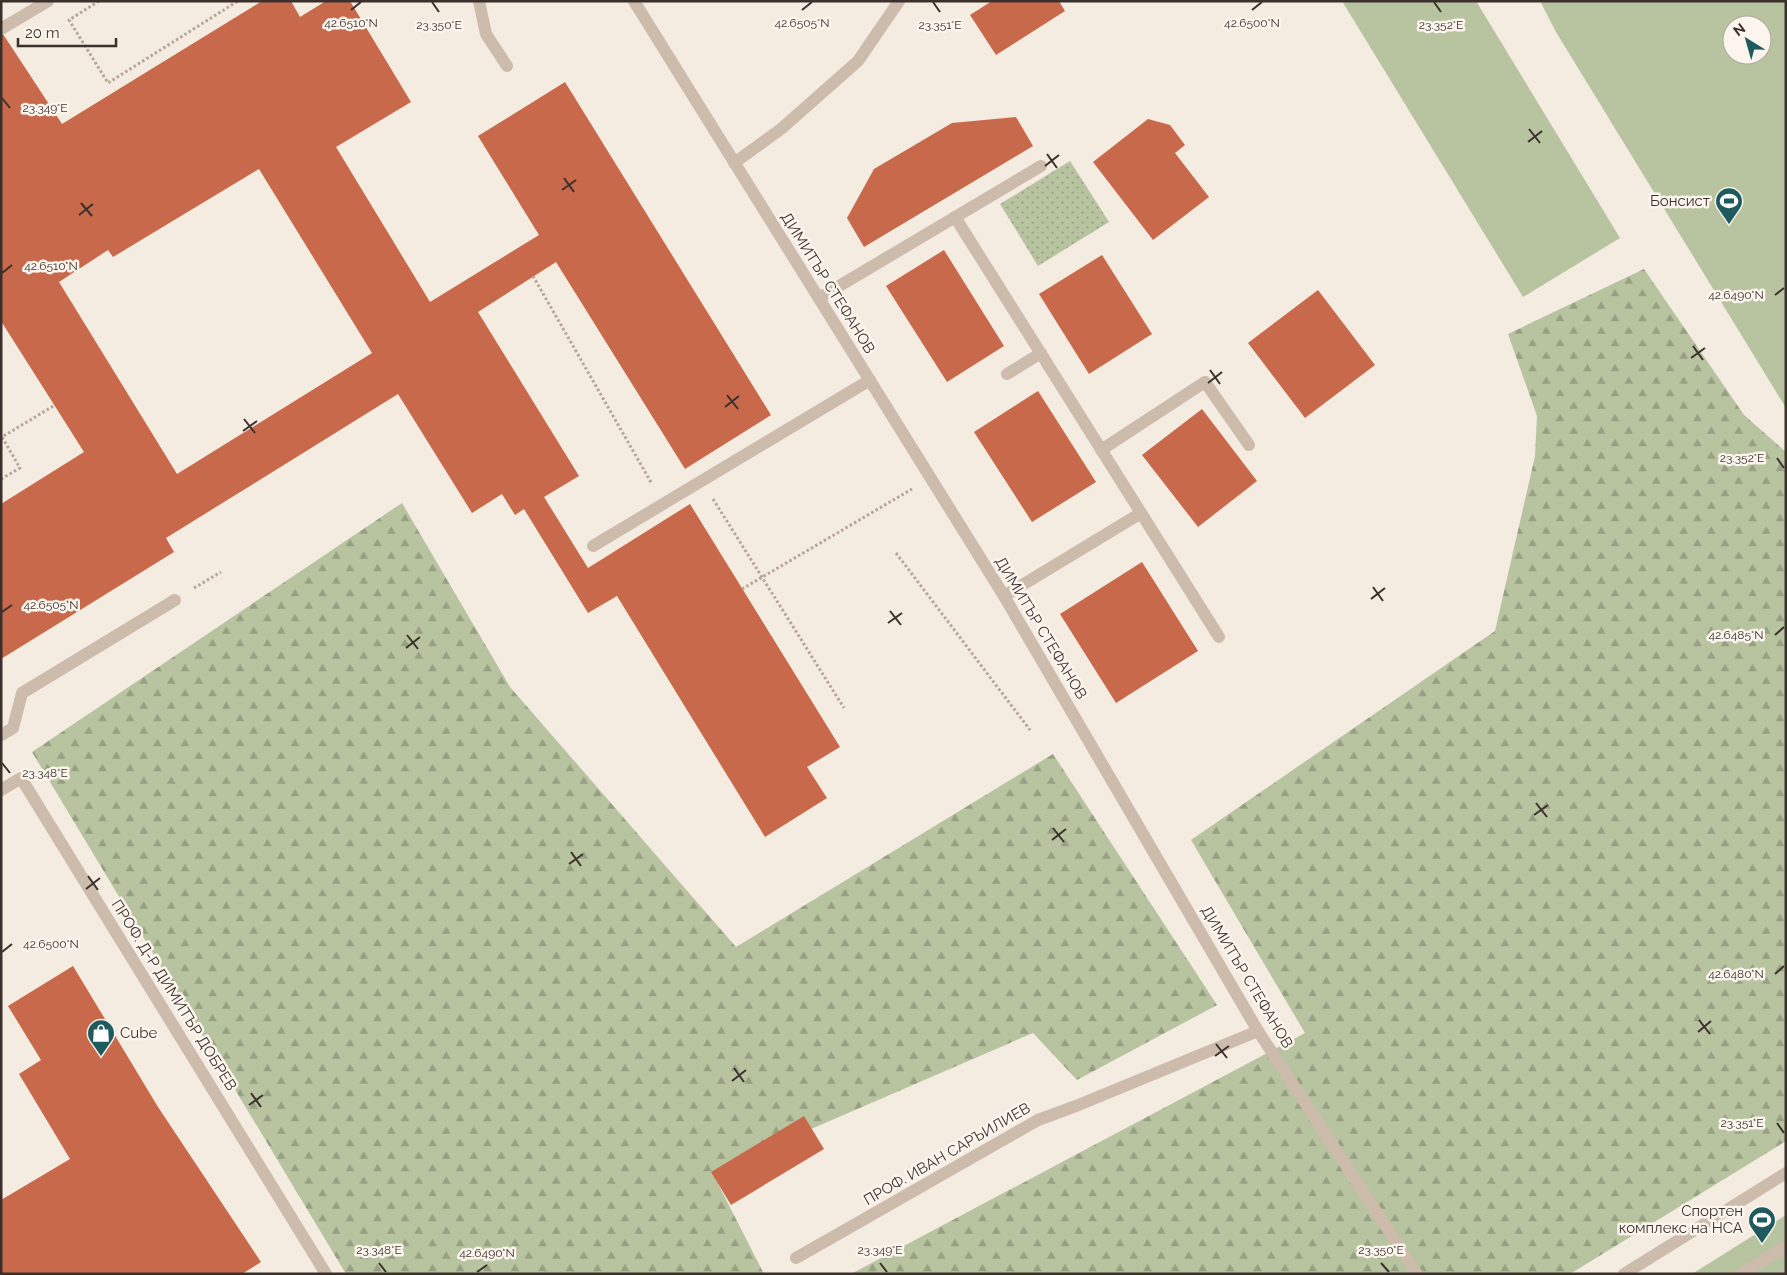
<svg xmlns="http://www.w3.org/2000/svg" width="1787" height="1275" font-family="Raleway,sans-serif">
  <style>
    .forest { fill: url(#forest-firs) }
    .park { fill: url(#park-dots) }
    .pitch { fill: #b8c4a0; fill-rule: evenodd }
    .building { fill: #c8694b; fill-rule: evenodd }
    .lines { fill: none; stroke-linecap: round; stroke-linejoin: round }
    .path { stroke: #b9a596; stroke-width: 3; stroke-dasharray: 2.5 2.5; stroke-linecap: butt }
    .minor { stroke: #cdbbac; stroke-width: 12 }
    .ticks { fill: none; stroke: #3b302b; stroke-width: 2 }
    .labels { text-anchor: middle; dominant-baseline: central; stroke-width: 5; stroke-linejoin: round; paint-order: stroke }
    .poi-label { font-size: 15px; fill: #3b302b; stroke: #fbf5ee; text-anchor: end }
    .street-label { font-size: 15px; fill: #3b302b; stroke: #fbf5ee }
    .ticks-label { font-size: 12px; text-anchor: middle; fill: #3b302b; stroke: #fbf5ee; stroke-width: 5; stroke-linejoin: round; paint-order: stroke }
  </style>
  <defs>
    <pattern id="forest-firs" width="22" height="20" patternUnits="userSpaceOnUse" patternTransform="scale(1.25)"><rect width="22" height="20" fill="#b8c4a0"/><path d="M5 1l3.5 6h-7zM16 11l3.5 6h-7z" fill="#97a083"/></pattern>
    <pattern id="park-dots" width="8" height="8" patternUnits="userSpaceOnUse" patternTransform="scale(1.25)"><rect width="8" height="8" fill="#b8c4a0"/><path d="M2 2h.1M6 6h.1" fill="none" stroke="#97a083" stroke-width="1.8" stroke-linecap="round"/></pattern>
  </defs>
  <rect width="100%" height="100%" fill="#f4ebe1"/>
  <g class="forest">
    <polygon points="1644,269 1744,415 1786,452 1786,1141 1570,1274 851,1274 1305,1033 1191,840 1495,631 1535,456 1537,416 1508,334"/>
    <polygon points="402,503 510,687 736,947 1053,754 1217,1005 1077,1080 1033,1033 712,1172 764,1274 346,1274 32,752"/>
  </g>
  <polygon class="park" points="1070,161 1109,222 1038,266 1000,204"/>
  <g class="pitch">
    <polygon points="1342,1 1476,1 1620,238 1523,297"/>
    <path d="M1540,1h246v407l-230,-376zM1732,25h30v30h-30z"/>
    <polygon points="1786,1215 1786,1274 1692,1274"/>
  </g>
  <g class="building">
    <path d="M262,1h29l9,16 26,-16h24l61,101 -75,45 94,155 109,-67 -61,-99 87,-54 206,333 -86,54 -129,-207 -78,50 101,164 -35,21 44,71 102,-64 150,243 -33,20 20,31 -62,39 -148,-241 -29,17 -64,-104 -9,6 -13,-21 -30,19 -74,-119 -232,144 8,14 -173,107v-155l83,-52 -83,-131v-290l61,93zM259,169l113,184 -195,121 -118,-192 49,-32 5,7z"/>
    <polygon points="992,1 1059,1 1065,11 996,55 970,15"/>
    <polygon points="1016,117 1033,146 864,247 847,218 874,169 952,123"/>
    <polygon points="1148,119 1170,125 1185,145 1175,153 1209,197 1153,240 1093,162"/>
    <polygon points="944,250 1004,346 947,382 886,286"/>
    <polygon points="1102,255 1152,334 1089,374 1039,294"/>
    <polygon points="1318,290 1375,365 1305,418 1248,343"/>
    <polygon points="1038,391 1096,482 1032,522 974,432"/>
    <polygon points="1202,409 1257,481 1198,527 1142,455"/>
    <polygon points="1142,562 1198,651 1116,703 1060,614"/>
    <polygon points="73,966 158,1107 261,1262 242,1274 1,1274 1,1200 70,1159 19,1074 41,1060 8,1006"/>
    <polygon points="804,1116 824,1149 731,1205 711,1172"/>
  </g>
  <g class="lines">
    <g class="path">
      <polyline points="99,1 69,20 108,83 238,1"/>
      <polyline points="533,276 652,484"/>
      <polyline points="1,479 20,468 2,437 55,405"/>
      <polyline points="713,499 844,708"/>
      <polyline points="896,553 1030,730"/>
      <polyline points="194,588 221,572"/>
      <polyline points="742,589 912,489"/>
    </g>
    <g class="minor">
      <polyline points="479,1 486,34 507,66"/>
      <polyline points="634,1 1004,596 1258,1031 1417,1274"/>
      <polyline points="1,29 48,1"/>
      <polyline points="734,163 781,129 858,61 899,1"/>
      <polyline points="955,217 1219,637"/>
      <polyline points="819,298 1041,166"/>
      <polyline points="1007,374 1041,353"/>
      <polyline points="1101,450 1205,382 1249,445"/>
      <polyline points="593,546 870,380"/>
      <polyline points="1004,596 1141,513"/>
      <polyline points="1,735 13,728 22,693 175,600"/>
      <polyline points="1,790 21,778 326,1274"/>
      <polyline points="796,1258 1038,1120 1076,1106 1258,1031"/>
      <polyline points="1624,1274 1786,1173"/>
      <polyline points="1742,1274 1786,1246"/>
    </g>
  </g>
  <path class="ticks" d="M432,2l7,10M933,2l7,10M1434,2l7,10M351,10l10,-8M802,10l10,-8M1252,10l10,-8M2,98l8,10M1529,129l11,14M1528,142l14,-11M1047,154l10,14M1045,166l14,-11M564,178l10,14M562,190l14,-10M81,203l11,13M79,215l14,-11M2,273l10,-8M1775,295l9,-7M1693,346l10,14M1691,358l14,-10M1210,370l10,14M1208,383l14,-11M727,395l11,14M725,407l14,-11M244,419l11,14M243,431l14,-10M1777,458l7,10M1373,587l10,14M1371,599l14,-11M890,611l11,14M2,612l10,-7M888,623l14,-10M407,635l11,14M1775,635l9,-8M406,648l14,-11M2,763l8,10M1536,803l11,14M1534,815l14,-10M1053,828l11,14M1052,840l14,-11M571,852l10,14M569,864l14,-10M88,876l10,14M86,889l14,-11M2,952l10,-8M1775,974l9,-8M1699,1020l11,14M1698,1032l13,-11M1216,1044l11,14M1215,1056l14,-10M734,1068l10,14M732,1081l14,-11M251,1093l10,14M249,1105l14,-10M1777,1123l7,10M379,1263l7,9M880,1263l7,9M1381,1263l8,9M477,1272l10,-7"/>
  <defs>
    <g id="stadium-pin" transform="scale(1.4375)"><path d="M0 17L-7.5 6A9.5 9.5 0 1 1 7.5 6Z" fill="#1f5a5e" stroke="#fbf5ee"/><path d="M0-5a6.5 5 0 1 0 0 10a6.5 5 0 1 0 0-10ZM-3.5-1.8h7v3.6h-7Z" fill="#fff"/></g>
    <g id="shop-pin" transform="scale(1.4375)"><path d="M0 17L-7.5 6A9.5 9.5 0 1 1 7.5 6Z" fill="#1f5a5e" stroke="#fbf5ee"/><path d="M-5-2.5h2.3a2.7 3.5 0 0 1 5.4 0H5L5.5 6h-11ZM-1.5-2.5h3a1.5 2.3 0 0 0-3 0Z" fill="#fff"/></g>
  </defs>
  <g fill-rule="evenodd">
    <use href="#stadium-pin" x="1729" y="201"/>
    <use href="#shop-pin" x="101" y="1033"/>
    <use href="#stadium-pin" x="1762" y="1220"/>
  </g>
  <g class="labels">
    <g class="poi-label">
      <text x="1710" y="201">Бонсист</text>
      <text x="120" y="1033" text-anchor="start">Cube</text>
      <text x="1743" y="1211">Спортен<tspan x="1743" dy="17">комплекс на НСА</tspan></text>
    </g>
    <g class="street-label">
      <text transform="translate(828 283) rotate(58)">ДИМИТЪР СТЕФАНОВ</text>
      <text transform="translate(1041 628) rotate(59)">ДИМИТЪР СТЕФАНОВ</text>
      <text transform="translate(1247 977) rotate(59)">ДИМИТЪР СТЕФАНОВ</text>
      <text transform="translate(174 995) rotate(58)">ПРОФ. Д-Р ДИМИТЪР ДОБРЕВ</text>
      <text transform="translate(947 1154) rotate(-30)">ПРОФ. ИВАН САРЪИЛИЕВ</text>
    </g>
  </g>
  <g class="ticks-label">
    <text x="351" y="27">42.6510°N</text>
    <text x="802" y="27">42.6505°N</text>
    <text x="1252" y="27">42.6500°N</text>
    <text x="439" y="29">23.350°E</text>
    <text x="940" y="29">23.351°E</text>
    <text x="1441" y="29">23.352°E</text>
    <text x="45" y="112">23.349°E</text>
    <text x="51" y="270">42.6510°N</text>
    <text x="1736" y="299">42.6490°N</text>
    <text x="1742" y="462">23.352°E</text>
    <text x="51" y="609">42.6505°N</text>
    <text x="1736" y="639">42.6485°N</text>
    <text x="45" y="777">23.348°E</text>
    <text x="51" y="948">42.6500°N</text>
    <text x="1736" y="978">42.6480°N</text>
    <text x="1742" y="1127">23.351°E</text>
    <text x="379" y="1254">23.348°E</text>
    <text x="880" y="1254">23.349°E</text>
    <text x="1381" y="1254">23.350°E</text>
    <text x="487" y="1257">42.6490°N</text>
  </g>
  <rect width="1787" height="1275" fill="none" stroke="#3b302b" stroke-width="5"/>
  <g transform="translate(1747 40) rotate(323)"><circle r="24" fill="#fbf5ee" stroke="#aea6a0"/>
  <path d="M0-4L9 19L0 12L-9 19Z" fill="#1f5a5e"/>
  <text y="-8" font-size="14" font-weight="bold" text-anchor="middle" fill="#3b302b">N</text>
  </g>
  <path d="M18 38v8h98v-8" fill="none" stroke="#3b302b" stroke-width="2.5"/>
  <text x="25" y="38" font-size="15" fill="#3b302b" stroke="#fbf5ee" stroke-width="4" paint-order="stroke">20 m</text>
</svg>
